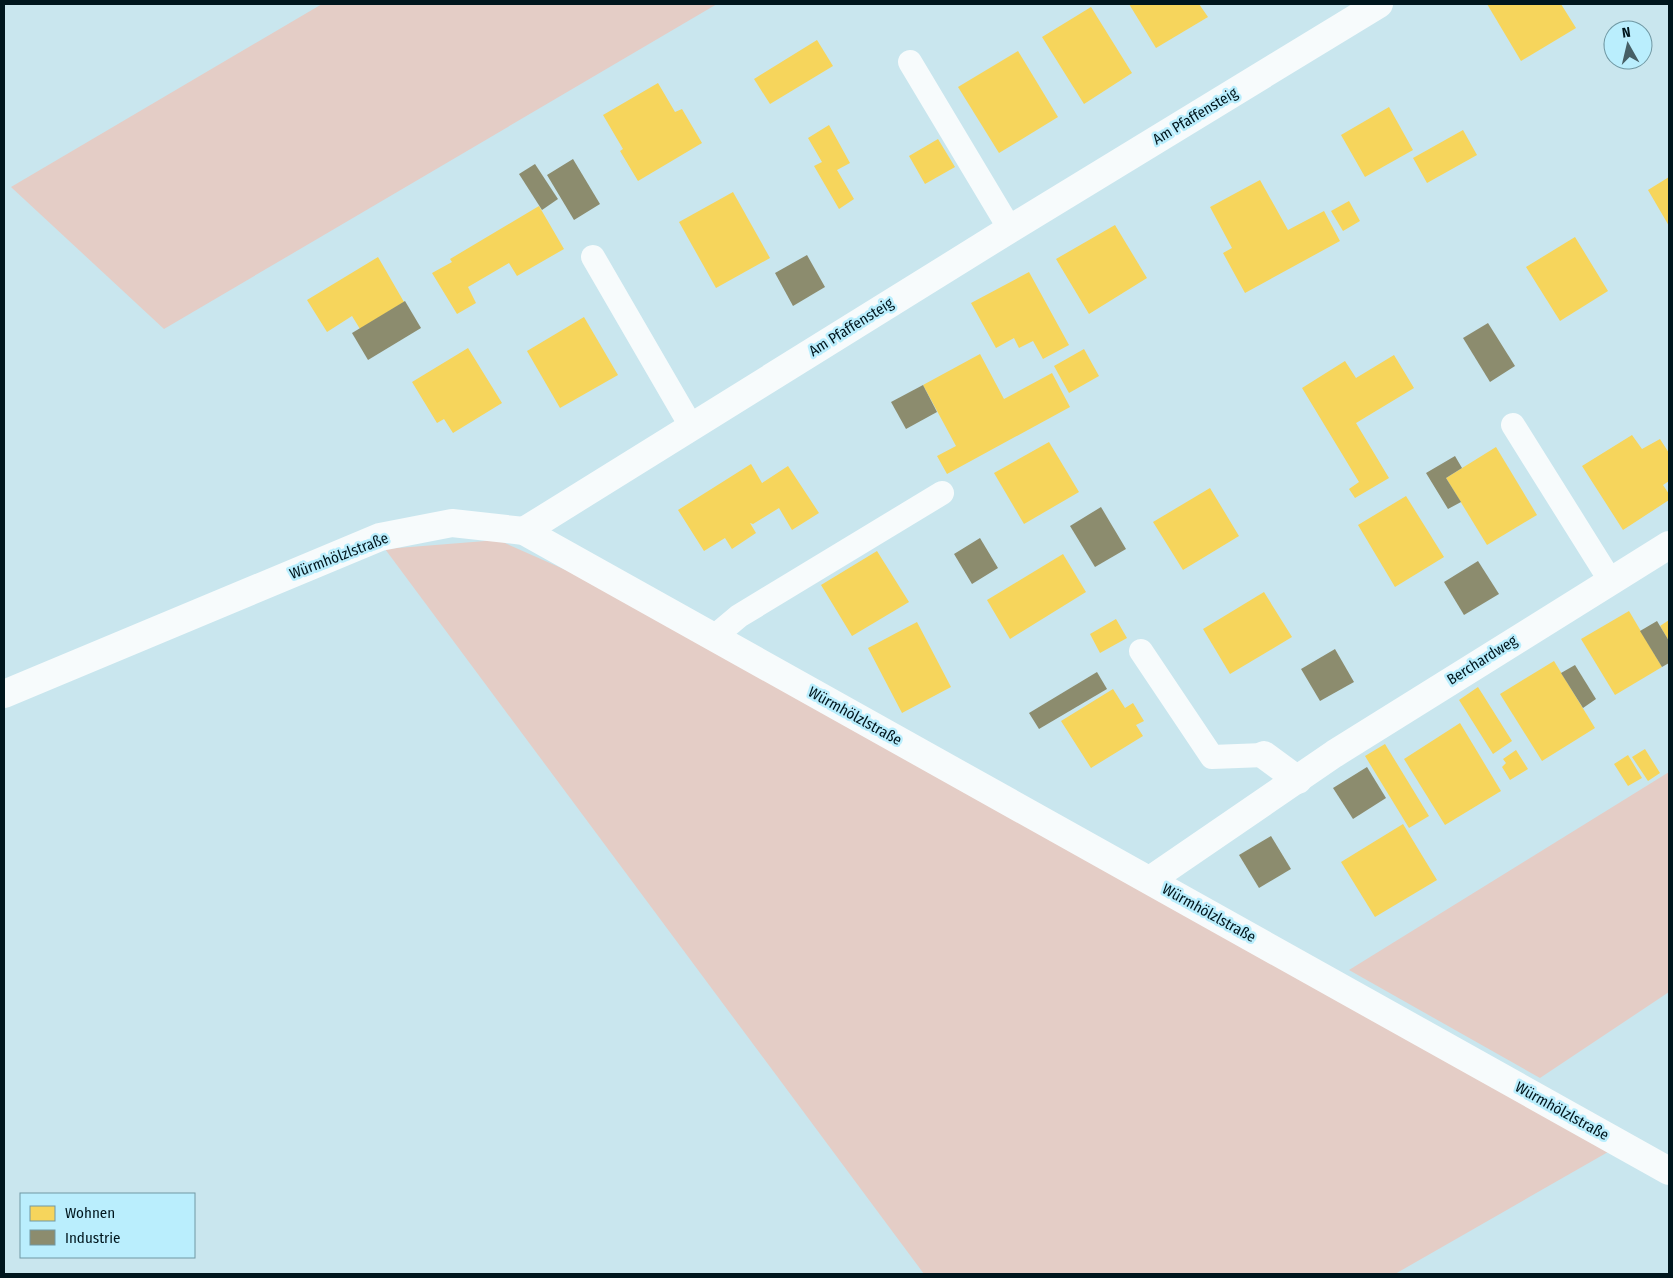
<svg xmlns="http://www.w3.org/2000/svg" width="1673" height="1278" font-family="'Fira Sans Condensed',sans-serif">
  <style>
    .green { fill: #e4cdc6 }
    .homes { fill: #f6d55c }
    .industry { fill: #8c8c6e }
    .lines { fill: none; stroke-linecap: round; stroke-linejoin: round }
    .service { stroke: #f7fbfc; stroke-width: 24 }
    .minor { stroke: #f7fbfc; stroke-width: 28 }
    .labels { text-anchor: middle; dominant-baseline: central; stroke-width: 5; stroke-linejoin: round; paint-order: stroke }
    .street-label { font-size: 15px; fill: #00161d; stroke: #baeefd }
  </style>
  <rect width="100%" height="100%" fill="#c9e6ee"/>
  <g class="green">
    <polygon points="322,4 717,4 164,329 11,187"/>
    <polygon points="498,540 611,590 1608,1152 1395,1274 924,1274 385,549"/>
    <polygon points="1669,772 1669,992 1540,1078 1349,970"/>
  </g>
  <g class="homes">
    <polygon points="1129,4 1199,4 1208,17 1156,48"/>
    <polygon points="1487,4 1561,4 1576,28 1521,61"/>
    <polygon points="1091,7 1132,73 1084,104 1042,37"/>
    <polygon points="817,40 833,66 770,104 754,79"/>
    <polygon points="1018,51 1058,117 999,153 958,87"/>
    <polygon points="658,83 675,112 682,109 702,143 638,181 620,151 623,149 603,115"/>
    <polygon points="1389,107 1413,150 1365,177 1341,135"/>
    <polygon points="829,125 850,163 837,170 854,199 839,209 814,166 822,162 808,138"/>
    <polygon points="1463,130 1477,155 1427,183 1413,158"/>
    <polygon points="938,139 955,167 925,184 909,156"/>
    <polygon points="1669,177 1669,226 1648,190"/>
    <polygon points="1260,180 1288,230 1324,211 1340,241 1245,293 1223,253 1232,248 1210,207"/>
    <polygon points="733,192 770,258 716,288 679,222"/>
    <polygon points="1349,201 1360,221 1343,231 1331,211"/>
    <polygon points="539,206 564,249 517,276 509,263 468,287 476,303 457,314 432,273 452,262 450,259"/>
    <polygon points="1115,225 1147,278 1089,314 1056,259"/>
    <polygon points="1575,237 1608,291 1560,321 1526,267"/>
    <polygon points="378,257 404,302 360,329 352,316 327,332 307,300"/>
    <polygon points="1029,272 1069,345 1043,359 1033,341 1019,348 1014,338 996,348 971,303"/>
    <polygon points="584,317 618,375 560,408 527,351"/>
    <polygon points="468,348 502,403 453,433 444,419 437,423 412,382"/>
    <polygon points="1084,349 1099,376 1069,393 1054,366"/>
    <polygon points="980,354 1004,399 1052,373 1070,407 947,474 937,456 956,446 923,385"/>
    <polygon points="1394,355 1414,388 1356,423 1389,478 1355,498 1349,489 1359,482 1302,388 1345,361 1356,378"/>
    <polygon points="1632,435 1642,449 1660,439 1669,453 1669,481 1663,485 1669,494 1669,500 1623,530 1582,466"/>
    <polygon points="1049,442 1079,492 1024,524 994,473"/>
    <polygon points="1496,447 1537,515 1487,545 1446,478"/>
    <polygon points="751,464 762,483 788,466 819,513 792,530 779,508 753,524 750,523 756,533 732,549 725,538 704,551 678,510"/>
    <polygon points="1210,488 1239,536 1183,570 1153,522"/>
    <polygon points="1406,496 1444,557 1395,587 1358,525"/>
    <polygon points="877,551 909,602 852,636 821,585"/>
    <polygon points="1063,554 1086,592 1010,639 987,600"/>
    <polygon points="1264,592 1292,637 1230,674 1203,629"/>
    <polygon points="1629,611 1662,667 1615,695 1581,639"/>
    <polygon points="1116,619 1127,638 1100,653 1090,634"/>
    <polygon points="1669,620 1669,641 1660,626"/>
    <polygon points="917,622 951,687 902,713 868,648"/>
    <polygon points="1554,661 1595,728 1542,761 1500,694"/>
    <polygon points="1478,687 1512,741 1493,754 1459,700"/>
    <polygon points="1113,689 1125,708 1133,703 1144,721 1136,725 1143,736 1091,768 1061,721"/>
    <polygon points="1460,723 1501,791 1445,825 1404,759"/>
    <polygon points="1385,744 1429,816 1409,828 1365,756"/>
    <polygon points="1645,749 1660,773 1648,781 1632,757"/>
    <polygon points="1516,750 1528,769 1510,780 1502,767 1506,763 1503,759"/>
    <polygon points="1628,755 1642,778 1628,786 1614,764"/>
    <polygon points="1403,824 1437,880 1375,917 1341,862"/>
  </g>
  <g class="industry">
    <polygon points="573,159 600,204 574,220 547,175"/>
    <polygon points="535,164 558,199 542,210 519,174"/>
    <polygon points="807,255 825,287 793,306 775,273"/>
    <polygon points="405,301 421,328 368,360 352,333"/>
    <polygon points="1488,323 1515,366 1490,382 1463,338"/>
    <polygon points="923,385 937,412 906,429 891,402"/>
    <polygon points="1455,456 1462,468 1446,478 1461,502 1448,509 1426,473"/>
    <polygon points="1101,507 1126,549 1095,567 1070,526"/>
    <polygon points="980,538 998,568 972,584 954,554"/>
    <polygon points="1478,561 1499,594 1464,615 1444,582"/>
    <polygon points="1657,621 1669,641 1669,663 1662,667 1640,631"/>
    <polygon points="1335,649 1354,682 1320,701 1301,669"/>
    <polygon points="1575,665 1596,699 1583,708 1561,673"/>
    <polygon points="1097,672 1107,689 1039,729 1029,713"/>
    <polygon points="1367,767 1386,798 1353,819 1333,788"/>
    <polygon points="1271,836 1291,869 1259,888 1239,855"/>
  </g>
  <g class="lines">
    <g class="service">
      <polyline points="910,62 1010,229"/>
      <polyline points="593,257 691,426"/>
      <polyline points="1513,425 1610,580"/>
      <polyline points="714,637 739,616 942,493"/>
      <polyline points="1141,651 1212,757 1264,755"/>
    </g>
    <g class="minor">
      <polyline points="524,531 1010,229 1379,4"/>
      <polyline points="4,694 380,537 452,523 524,531 1669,1171"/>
      <polyline points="1264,755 1298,780"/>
      <polyline points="1150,880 1334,754 1669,545"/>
    </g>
  </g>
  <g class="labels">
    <g class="street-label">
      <text transform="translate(1195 116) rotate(-31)">Am Pfaffensteig</text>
      <text transform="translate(851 327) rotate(-32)">Am Pfaffensteig</text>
      <text transform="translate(339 556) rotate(-21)">Würmhölzlstraße</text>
      <text transform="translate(1482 660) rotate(-32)">Berchardweg</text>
      <text transform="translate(855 716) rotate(29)">Würmhölzlstraße</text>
      <text transform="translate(1209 913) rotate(29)">Würmhölzlstraße</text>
      <text transform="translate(1562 1111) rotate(29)">Würmhölzlstraße</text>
    </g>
  </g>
  <rect width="1673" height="1278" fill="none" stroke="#00161d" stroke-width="10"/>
  <rect x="20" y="1193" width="175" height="65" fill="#baeefd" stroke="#7098a3"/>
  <rect x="30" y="1206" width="25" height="15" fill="#f6d55c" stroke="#7098a3"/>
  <text x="65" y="1218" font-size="15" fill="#00161d">Wohnen</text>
  <rect x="30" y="1230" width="25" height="15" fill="#8c8c6e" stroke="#7098a3"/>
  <text x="65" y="1243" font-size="15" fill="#00161d">Industrie</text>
  <g transform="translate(1628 45) rotate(352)"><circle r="24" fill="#baeefd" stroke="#7098a3"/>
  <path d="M0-4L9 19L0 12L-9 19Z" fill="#465f66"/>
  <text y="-8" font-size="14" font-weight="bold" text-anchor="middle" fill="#00161d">N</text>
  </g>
</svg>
